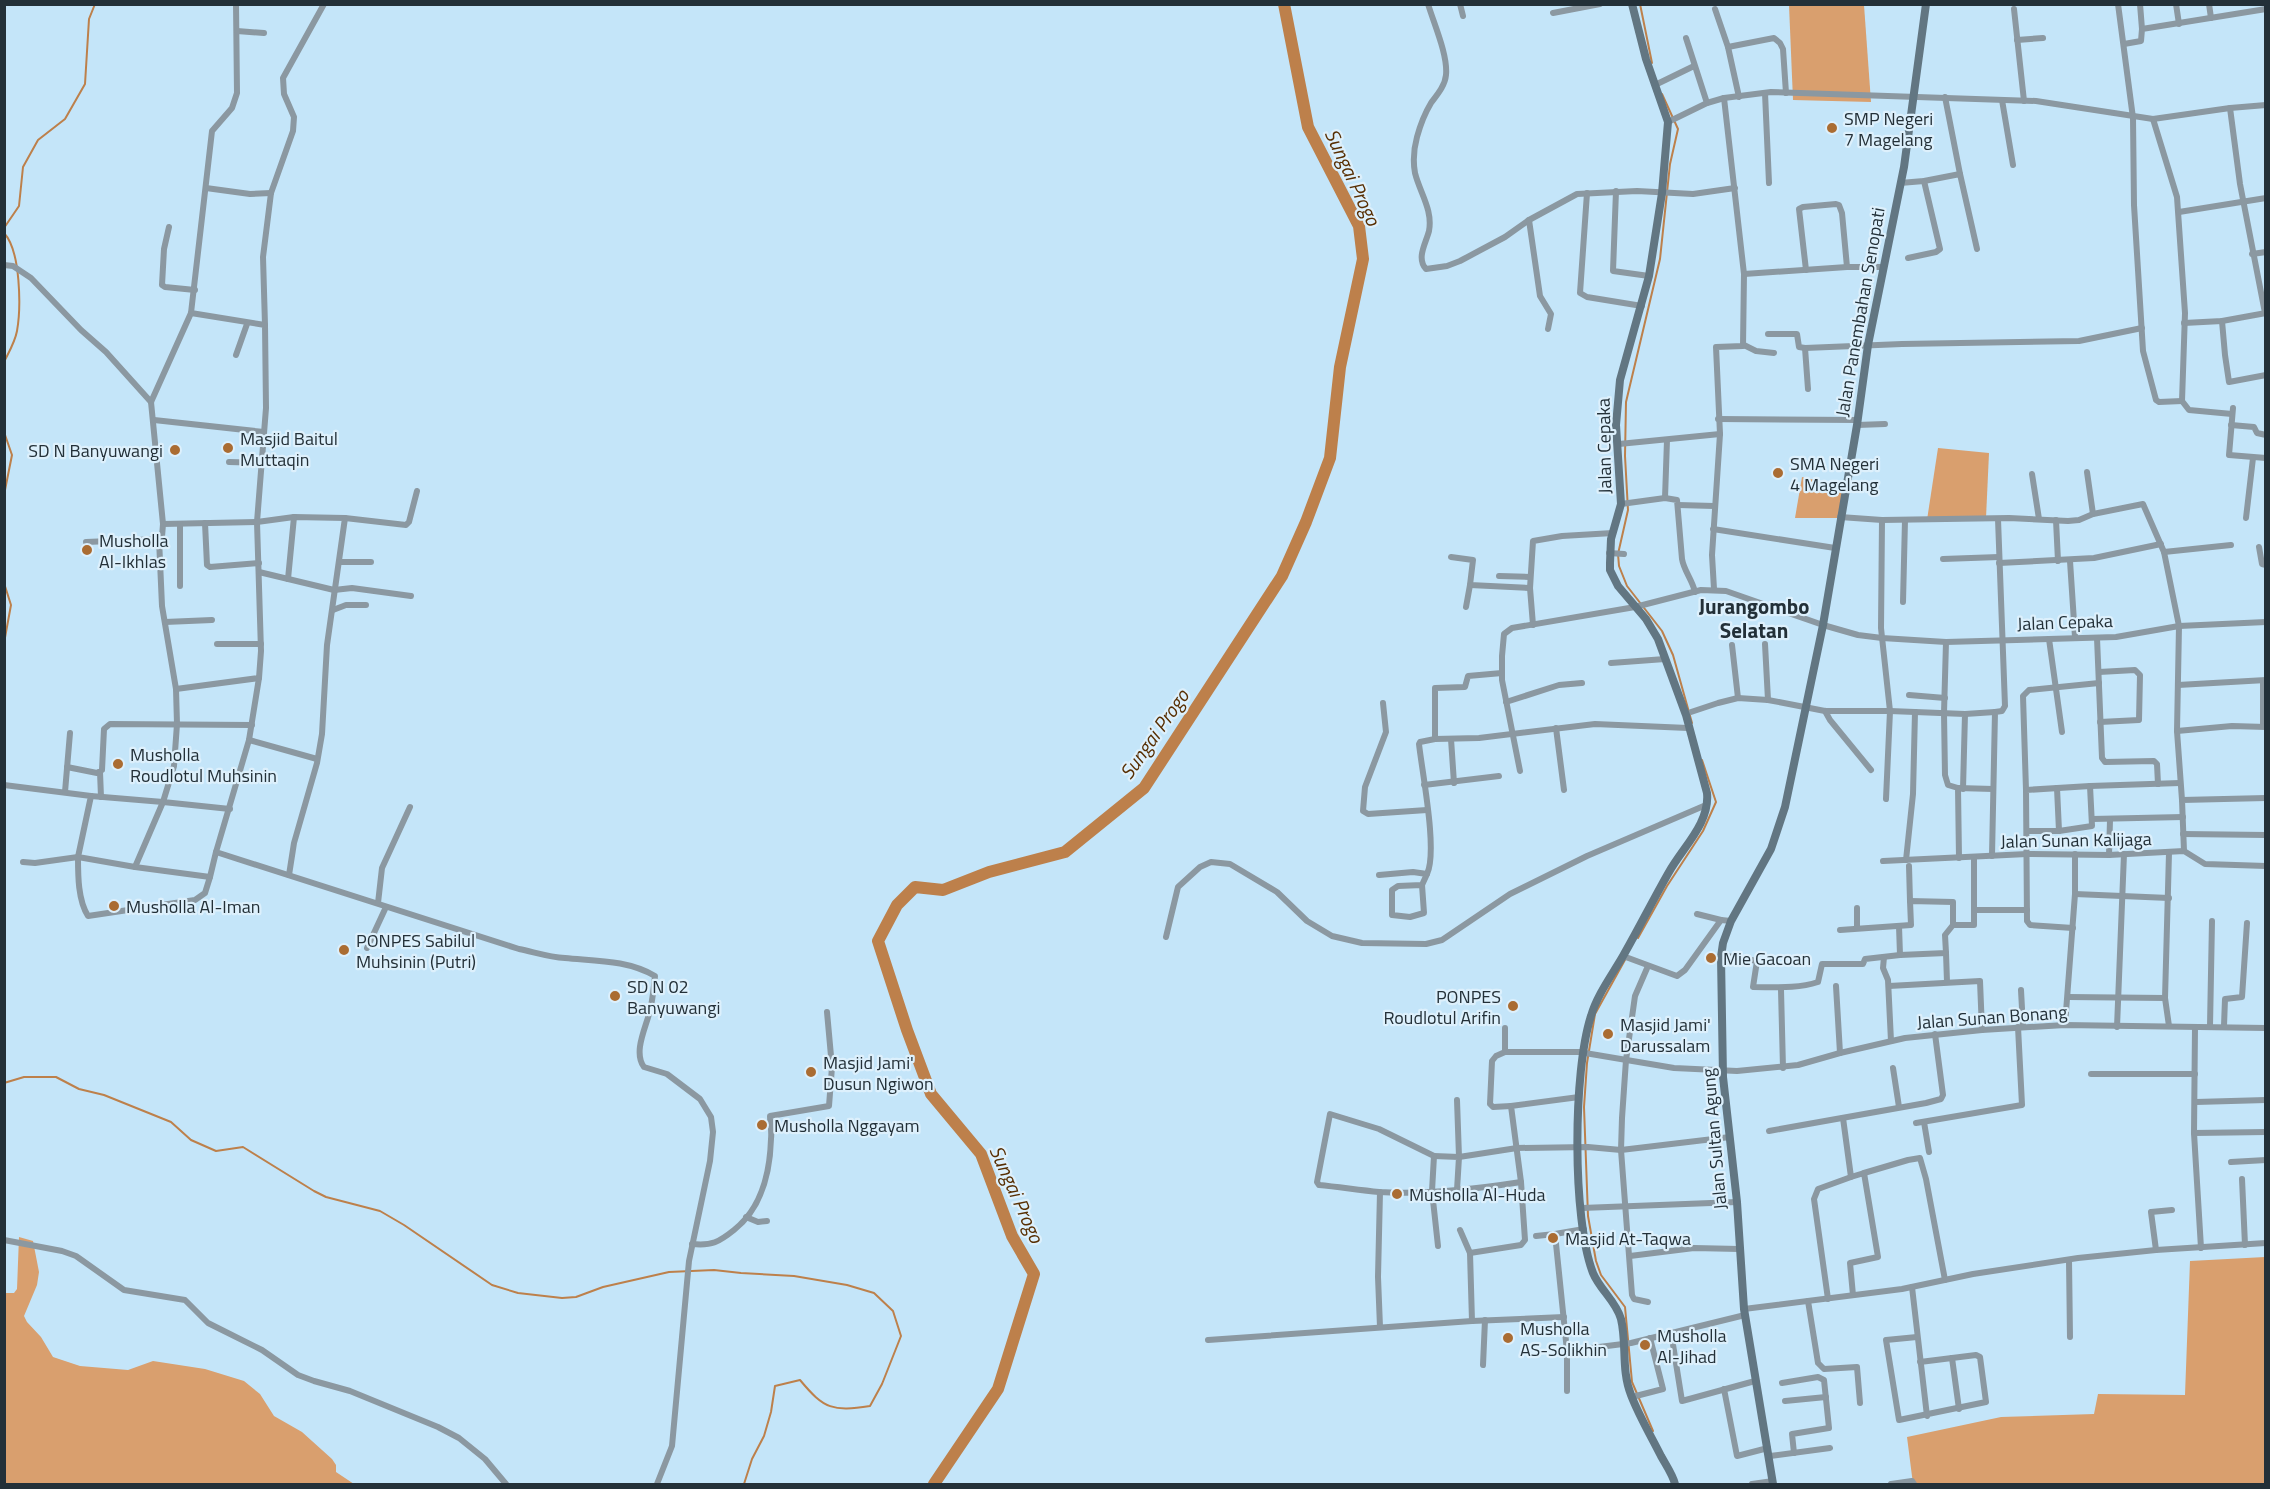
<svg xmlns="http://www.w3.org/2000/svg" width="2270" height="1489" font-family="'Titillium Web',sans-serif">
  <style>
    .green { fill: #d99f6e }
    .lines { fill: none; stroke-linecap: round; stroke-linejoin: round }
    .stream { stroke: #bd804b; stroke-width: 2 }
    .river { stroke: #bd804b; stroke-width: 12 }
    .street { stroke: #8b98a1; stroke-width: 6 }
    .secondary { stroke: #627682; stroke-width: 8 }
    .poi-dot { fill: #aa6c32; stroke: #ddf0fc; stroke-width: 2 }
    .labels { text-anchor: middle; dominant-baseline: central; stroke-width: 4.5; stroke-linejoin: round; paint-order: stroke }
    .poi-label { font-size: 18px; fill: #233038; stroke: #ddf0fc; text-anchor: start }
    .street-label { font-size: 18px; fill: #233038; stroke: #ddf0fc }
    .water-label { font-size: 20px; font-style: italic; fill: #572e02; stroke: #ddf0fc }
    .quarter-label { font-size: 21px; font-weight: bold; fill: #233038; stroke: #ddf0fc }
  </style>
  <rect width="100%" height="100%" fill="#c4e5f9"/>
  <g class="green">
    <polygon points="1789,5 1864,5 1871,102 1793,100"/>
    <polygon points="1938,448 1989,453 1986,518 1927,520"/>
    <polygon points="1802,477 1846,487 1840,518 1795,518"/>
    <polygon points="19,1237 33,1241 39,1272 37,1285 24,1316 27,1322 41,1337 53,1357 80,1366 128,1370 153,1361 205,1369 244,1381 260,1394 274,1416 302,1432 332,1459 336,1465 336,1472 354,1484 5,1484 4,1293 14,1293 17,1289"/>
    <polygon points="2265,1257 2265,1484 1913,1484 1907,1437 2001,1417 2094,1414 2098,1394 2185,1395 2190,1261"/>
  </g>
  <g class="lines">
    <g class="stream">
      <polyline points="1640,4 1652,63"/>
      <polyline points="1662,94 1678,129 1670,164 1660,259 1626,402 1625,456 1628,510 1618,554 1619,566 1627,586 1662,631 1673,655 1692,723"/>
      <polyline points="4,228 19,206 23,167 38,140 65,119 85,84 89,19 95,4"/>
      <path d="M4,233c17,18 17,75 13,98 -2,11 -8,21 -13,31"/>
      <polyline points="4,432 12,455 4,495"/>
      <polyline points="4,583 11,605 4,643"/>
      <polyline points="1638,938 1667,886 1703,831 1716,802 1702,760"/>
      <polyline points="1626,958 1595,1014 1587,1063 1584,1107 1588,1216 1596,1261 1601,1275 1625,1307 1632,1382 1653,1431"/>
      <path d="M4,1083l20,-6h32l23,12 25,6 67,27 20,18 25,11 27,-4 71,44 12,6 54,14 24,14 88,60 26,8 44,5 14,-1 27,-10 66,-15 45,-2 27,3 53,3 53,9 27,8 19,18 8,25 -19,48 -12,22c-37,6 -46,3 -70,-26l-25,6 -4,26 -7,24 -12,23 -8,25"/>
    </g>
    <polyline class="river" points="934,1484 998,1389 1034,1274 1012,1236 981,1154 931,1094 907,1030 878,941 897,905 915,887 943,890 989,872 1065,852 1144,788 1282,576 1306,522 1330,458 1340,367 1363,259 1359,226 1308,127 1284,4"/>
    <g class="street">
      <path d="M236,4l1,89 -5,15 -20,23 -21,182 74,12 1,83 -9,114 4,129 -2,27 -10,62 -33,112 303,97c15,3 30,8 46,9 31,3 63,2 90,18 -1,10 -2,20 -4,30 -3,18 -19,45 -7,61l23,7 33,25 11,18 2,15 -3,29 -21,100 -17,185 -15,38"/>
      <path d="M1428,4c6,20 20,51 18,71 -1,11 -9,20 -15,28 -6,10 -11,23 -14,34 -3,11 -4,25 -2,36 5,20 18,37 14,58 -3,12 -13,27 -3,38l21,-3 13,-5 45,-24 24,-17 48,-26 60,-3 56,3 42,-6"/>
      <polyline points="1460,4 1463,16"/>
      <polyline points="2118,4 2133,118 2134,205 2143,351 2156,400 2159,402 2182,401"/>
      <polyline points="2140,4 2142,29"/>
      <polyline points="2176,4 2179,24"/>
      <polyline points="2209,4 2211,18"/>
      <polyline points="1715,9 1728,47 1739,97"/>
      <polyline points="2014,9 2024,101"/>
      <polyline points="1553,13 1600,4"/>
      <polyline points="237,31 264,33"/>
      <polyline points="1686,38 1707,103"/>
      <polyline points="2017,40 2043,38"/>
      <polyline points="2124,44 2141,41 2142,29 2266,9"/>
      <polyline points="1728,47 1774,38 1780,43 1783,49 1786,93"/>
      <polyline points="1655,85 1694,66"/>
      <polyline points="1765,93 1769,183"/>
      <polyline points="1945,97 1960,174"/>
      <polyline points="2002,100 2013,165"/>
      <polyline points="2230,108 2240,184 2265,313"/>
      <polyline points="2153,119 2177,197 2185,313 2182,401 2189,410 2232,414"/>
      <polyline points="1668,122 1707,103 1724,98 1771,92 2036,101 2153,119 2230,108 2266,105"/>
      <polyline points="1900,183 1924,181 1960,174 1977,249"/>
      <polyline points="206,188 250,194 271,193"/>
      <polyline points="1616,191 1613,271 1649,276"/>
      <polyline points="1587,193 1580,293 1587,297 1642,306"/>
      <polyline points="2179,212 2266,198"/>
      <polyline points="1529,220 1540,296 1551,314 1548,329"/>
      <polyline points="169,227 164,249 162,285 165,287 195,290"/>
      <polyline points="2252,254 2266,252"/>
      <polyline points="1908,258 1936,252 1940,249 1924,181"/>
      <polyline points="4,265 13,266 31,278 81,330 106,352 151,402"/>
      <polyline points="1806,270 1799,209 1803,207 1836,204 1839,205 1842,213 1847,267"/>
      <polyline points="1744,274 1847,267 1883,267"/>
      <polyline points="191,313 151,402 163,524 257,522 294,517 345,518 327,645 322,734 317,763 294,843 289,875"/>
      <polyline points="2222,321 2225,355 2229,382 2266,375"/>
      <polyline points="2184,323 2222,321 2266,313"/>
      <polyline points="265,325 263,257 271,193 293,131 294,117 284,94 283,78 324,4"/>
      <polyline points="1768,334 1797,334 1799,347 1805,348 1902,344 2079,341 2142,328"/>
      <polyline points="1744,345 1756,351 1774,353"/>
      <polyline points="1805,348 1808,389"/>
      <polyline points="236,355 247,324"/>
      <polyline points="2233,408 2229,455 2266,458"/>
      <polyline points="1718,419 1858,420"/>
      <polyline points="154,420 264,432"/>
      <polyline points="1857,425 1885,424"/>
      <polyline points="2231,425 2254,427 2257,433 2266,435"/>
      <polyline points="1619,444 1720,434"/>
      <polyline points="229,462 262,463"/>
      <polyline points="2087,472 2093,514"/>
      <polyline points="2032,474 2039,519"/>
      <polyline points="1665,498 1667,440"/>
      <path d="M1621,504l44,-6 12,2 5,59c2,12 10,20 13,33"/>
      <polyline points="1678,505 1714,506"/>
      <polyline points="1840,517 1882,520 2009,518 2068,521 2079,520 2093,514 2143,504 2164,552 2179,626 2177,731 2182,800"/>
      <polyline points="345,518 406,525 409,522 417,491"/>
      <polyline points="2246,518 2253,458"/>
      <polyline points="1882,520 1881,628 1890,711 1886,799"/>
      <polyline points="2056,520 2058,561"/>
      <polyline points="205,523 207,565 210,567 259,563"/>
      <polyline points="180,524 180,586"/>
      <polyline points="1713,529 1835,548"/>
      <polyline points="159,539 162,606 176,689 177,724 174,766 163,802 230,809"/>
      <polyline points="86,542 159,539 162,537 163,524"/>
      <polyline points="2259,547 2262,564 2266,565"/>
      <polyline points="2164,552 2231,545"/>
      <polyline points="1609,553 1624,554"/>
      <polyline points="1451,557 1473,560 1470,585 1530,588"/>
      <polyline points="1943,559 1999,557"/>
      <polyline points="2070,561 2075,637"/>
      <polyline points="340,562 371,562"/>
      <polyline points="1999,563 2094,558 2161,544"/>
      <polyline points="259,572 334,590 352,588 411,596"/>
      <polyline points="1499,576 1530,577"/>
      <polyline points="288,579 294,517"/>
      <polyline points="1714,589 1712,555 1720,434 1716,347 1743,346 1744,274 1724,98"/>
      <polyline points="1903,602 1905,520"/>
      <polyline points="1466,607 1470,585"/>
      <polyline points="333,610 346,605 366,605"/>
      <polyline points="165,622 212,620"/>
      <polyline points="1533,625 1530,588 1533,541 1562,536 1613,533"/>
      <polyline points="2097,638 2102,758 2105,762 2154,761 2157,764 2158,784"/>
      <polyline points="2049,639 2062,732"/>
      <polyline points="1946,642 1944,713 1945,775 1948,785 1958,788 1959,858"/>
      <polyline points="217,644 261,644"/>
      <polyline points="1765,644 1768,700"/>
      <polyline points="1732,645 1738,698"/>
      <polyline points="1611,663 1665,659"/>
      <polyline points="2099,672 2135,670 2140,675 2139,720 2100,722"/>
      <polyline points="2178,685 2266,680"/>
      <polyline points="176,689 259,678"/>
      <polyline points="1909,695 1945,698"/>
      <polyline points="1506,702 1559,685 1582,683"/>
      <polyline points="1383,703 1386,732 1365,787 1363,811 1368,814 1427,810"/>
      <polyline points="1825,711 1830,720 1871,770"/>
      <polyline points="1691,712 1718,703 1738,698 1768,700 1825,711 1890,711 1965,714 1963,789"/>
      <polyline points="1965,714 1995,712"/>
      <polyline points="2263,726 2263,681"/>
      <polyline points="1556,728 1564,790"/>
      <polyline points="2177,731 2232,726 2266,727"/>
      <polyline points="1435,739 1435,688 1465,687 1468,676 1502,673"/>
      <polyline points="1451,739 1454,783"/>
      <polyline points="249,740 317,759"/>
      <polyline points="67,767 97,773 102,770 104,729 110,724 252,725"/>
      <polyline points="1520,771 1502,680 1502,656 1504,634 1512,628 1635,607 1701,590 1726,591 1823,625 1858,635 1882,638 1946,642 2116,637 2179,626 2266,622"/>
      <polyline points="100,772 101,797"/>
      <polyline points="4,785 91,796 78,857 135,867 210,877 216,852"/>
      <polyline points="1424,785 1499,776"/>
      <polyline points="2090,786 2180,783"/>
      <polyline points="1958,788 1993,789"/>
      <polyline points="2057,788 2059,831"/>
      <polyline points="2026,790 2023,696 2029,690 2099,683"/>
      <polyline points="65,792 70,733"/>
      <polyline points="91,796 163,802 135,867"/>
      <polyline points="2092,819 2183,817"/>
      <polyline points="2027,831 2059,831 2092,826 2090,786 2026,790 2027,921 2030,925 2073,928"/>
      <polyline points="2183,834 2266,835"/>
      <polyline points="2184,851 2182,800 2266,798"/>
      <polyline points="2169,853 2165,998 2169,1026"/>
      <polyline points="2109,855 2110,820"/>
      <polyline points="1992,856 1995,712 2002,711 2005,706 1998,519"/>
      <polyline points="1906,860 1913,794 1915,712"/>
      <polyline points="1883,861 2027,854 2109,855 2184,851 2205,864 2266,866"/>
      <path d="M23,862l12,1 43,-6c0,19 0,43 10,59l107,-16 10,-7 5,-16"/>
      <polyline points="1909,866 1910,901"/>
      <path d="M1379,875l34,-3 14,2c11,-23 -5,-102 -8,-130l1,-2 15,-3 44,-1 116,-14 93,4"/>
      <polyline points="1422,885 1398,886 1392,890 1392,915 1410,917 1424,913 1422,885 1427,874"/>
      <polyline points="2075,894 2169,898"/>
      <polyline points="378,903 382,868 410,807"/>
      <polyline points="1857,908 1857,927"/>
      <polyline points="1975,910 2027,910"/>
      <polyline points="1697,914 1721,920"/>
      <polyline points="1953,925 1974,925 1974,858"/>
      <polyline points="1899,926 1900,955"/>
      <polyline points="1166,937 1178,887 1200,867 1211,862 1230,864 1277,892 1307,921 1332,936 1362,943 1426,944 1442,940 1510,894 1587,856 1706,805"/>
      <polyline points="367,948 386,907"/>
      <polyline points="1946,953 1947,982"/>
      <path d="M1722,955l35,6 -4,26c22,0 44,2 65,-5l4,-18h41l2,-5 35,-4 46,-2 -1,-18 8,-10v-23l-43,-1 1,24 -71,5"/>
      <polyline points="1623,956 1677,976 1685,970 1721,920 1731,921"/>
      <polyline points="1884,957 1883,968 1888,980 1891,1041"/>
      <polyline points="1836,986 1840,1053"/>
      <polyline points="1889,986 1980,981 1982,1030"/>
      <polyline points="1781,990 1783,1068"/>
      <polyline points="2021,990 2023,1027"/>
      <polyline points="2068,997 2165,998"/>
      <polyline points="2065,1025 2075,894 2075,854"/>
      <polyline points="2210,1026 2212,921"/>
      <polyline points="2224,1026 2225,999 2242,997 2247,923"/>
      <polyline points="2117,1027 2124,854"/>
      <polyline points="2195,1027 2194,1133 2201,1248"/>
      <polyline points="1505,1052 1505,1028"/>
      <polyline points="1585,1053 1674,1068 1737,1071 1798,1065 1840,1053 1905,1038 1982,1030 2065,1025 2266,1028"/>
      <polyline points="1893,1068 1899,1107"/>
      <polyline points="2091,1074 2195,1074"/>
      <polyline points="1457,1100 1459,1157 1517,1148 1588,1147 1621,1150 1730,1137"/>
      <polyline points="2196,1102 2266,1100"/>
      <polyline points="1511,1106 1493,1107 1490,1104 1492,1061 1496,1056 1505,1052 1582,1052"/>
      <polyline points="1843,1118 1851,1177 1864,1173 1878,1257 1850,1263 1853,1295"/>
      <polyline points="1924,1122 1929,1152"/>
      <polyline points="1916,1123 2022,1105 2018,1027"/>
      <polyline points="1769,1131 1926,1103 1941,1099 1943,1095 1935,1034"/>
      <polyline points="2194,1133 2266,1132"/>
      <polyline points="1434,1156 1459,1157 1457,1190"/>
      <polyline points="2231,1162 2266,1160"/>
      <polyline points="1864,1173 1908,1160 1920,1158 1926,1179 1945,1280"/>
      <polyline points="2242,1179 2245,1245"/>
      <polyline points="1582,1208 1737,1202"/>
      <polyline points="746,1217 758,1222 767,1221"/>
      <polyline points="1584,1229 1555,1234 1567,1351 1631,1343 1745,1315"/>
      <polyline points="1460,1230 1470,1253 1472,1321"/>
      <polyline points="1536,1236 1555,1234"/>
      <polyline points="4,1240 62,1251 76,1256 124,1290 185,1300 208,1323 262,1350 298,1375 314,1381 350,1391 438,1427 459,1438 485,1459 506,1484"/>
      <path d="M692,1244c20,2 27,-2 42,-14 28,-22 36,-57 37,-91 1,-8 -1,-16 -1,-23l59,-10 3,-39 -5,-55"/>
      <path d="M1438,1246l-6,-55 2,-35 -55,-27 -49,-15 -13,68 2,3c20,2 40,5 60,7 45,3 97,-3 142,-10"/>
      <polyline points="2156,1250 2151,1212 2172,1210"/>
      <polyline points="1470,1253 1521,1245 1525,1240 1521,1182 1511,1106 1579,1097"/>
      <polyline points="1630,1256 1694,1248 1739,1249"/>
      <polyline points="2069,1260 2070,1337"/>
      <polyline points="1912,1287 1927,1416"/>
      <polyline points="1828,1299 1814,1199 1818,1189 1851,1177"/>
      <polyline points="1808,1301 1818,1363 1824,1369 1857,1367 1860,1403"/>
      <polyline points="1648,1302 1634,1299 1632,1295 1621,1150 1622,1118 1626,1060 1635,996 1648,966"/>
      <polyline points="1744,1309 1902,1289 1973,1274 2078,1258 2156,1250 2266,1243"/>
      <polyline points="1380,1327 1378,1277 1380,1192"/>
      <polyline points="1671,1332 1682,1401 1755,1381"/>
      <polyline points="1917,1337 1886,1340 1899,1420 1986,1402 1980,1357 1976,1355 1920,1362"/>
      <polyline points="1208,1340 1472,1321 1564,1317"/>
      <polyline points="1567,1351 1567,1391"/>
      <polyline points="1952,1358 1959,1409"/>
      <polyline points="1483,1365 1485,1320"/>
      <polyline points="1782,1383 1818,1377 1824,1380 1829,1428 1792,1434 1794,1453"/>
      <polyline points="1724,1389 1737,1456 1768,1448"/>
      <polyline points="1632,1397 1663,1389 1650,1338"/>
      <polyline points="1785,1401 1826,1397"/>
      <polyline points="1770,1456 1830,1448"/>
      <polyline points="1752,1484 1773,1481"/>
      <polyline points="1891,1484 1912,1481 1914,1484"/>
    </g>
    <g class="secondary">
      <path d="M1632,4l14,55 22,63 -6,71 -13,83 -29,104 -4,45 5,79 -10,35 -1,24v7l8,16 28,33 12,20 28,76 21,78c3,30 -24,54 -38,79 -16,28 -30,56 -46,84 -11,19 -26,39 -32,60 -18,55 -19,203 2,257 7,17 23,28 28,46 6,25 0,51 10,76 8,21 20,41 30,61 5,9 12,19 14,28"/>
      <polyline points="1773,1484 1744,1309 1737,1202 1723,1077 1721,957 1723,943 1731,921 1771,849 1785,807 1823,625 1857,425 1868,345 1904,167 1926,4"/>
    </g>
  </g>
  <g class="poi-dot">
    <circle cx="1832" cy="128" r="6"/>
    <circle cx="228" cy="448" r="6"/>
    <circle cx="175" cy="450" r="6"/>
    <circle cx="1778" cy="473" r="6"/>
    <circle cx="87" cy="550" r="6"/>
    <circle cx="118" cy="764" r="6"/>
    <circle cx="114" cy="906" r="6"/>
    <circle cx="344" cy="950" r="6"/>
    <circle cx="1711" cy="958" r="6"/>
    <circle cx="615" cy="996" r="6"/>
    <circle cx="1513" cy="1006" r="6"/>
    <circle cx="1608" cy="1034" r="6"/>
    <circle cx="811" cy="1072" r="6"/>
    <circle cx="762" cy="1125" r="6"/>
    <circle cx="1397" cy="1194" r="6"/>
    <circle cx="1553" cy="1238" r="6"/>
    <circle cx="1508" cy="1338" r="6"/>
    <circle cx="1645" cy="1345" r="6"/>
  </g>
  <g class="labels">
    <g class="poi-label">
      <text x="1844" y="118">SMP Negeri<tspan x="1844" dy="21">7 Magelang</tspan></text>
      <text x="240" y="438">Masjid Baitul<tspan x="240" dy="21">Muttaqin</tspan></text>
      <text x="163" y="450" text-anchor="end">SD N Banyuwangi</text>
      <text x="1790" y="463">SMA Negeri<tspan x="1790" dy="21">4 Magelang</tspan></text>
      <text x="99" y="540">Musholla<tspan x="99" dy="21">Al-Ikhlas</tspan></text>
      <text x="130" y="754">Musholla<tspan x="130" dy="21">Roudlotul Muhsinin</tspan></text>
      <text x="126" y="906">Musholla Al-Iman</text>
      <text x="356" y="940">PONPES Sabilul<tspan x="356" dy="21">Muhsinin (Putri)</tspan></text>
      <text x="1723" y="958">Mie Gacoan</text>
      <text x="627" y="986">SD N 02<tspan x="627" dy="21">Banyuwangi</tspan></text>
      <text x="1501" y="996" text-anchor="end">PONPES<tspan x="1501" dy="21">Roudlotul Arifin</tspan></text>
      <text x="1620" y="1024">Masjid Jami'<tspan x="1620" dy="21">Darussalam</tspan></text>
      <text x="823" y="1062">Masjid Jami'<tspan x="823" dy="21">Dusun Ngiwon</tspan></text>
      <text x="774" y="1125">Musholla Nggayam</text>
      <text x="1409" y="1194">Musholla Al-Huda</text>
      <text x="1565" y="1238">Masjid At-Taqwa</text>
      <text x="1520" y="1328">Musholla<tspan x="1520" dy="21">AS-Solikhin</tspan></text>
      <text x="1657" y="1335">Musholla<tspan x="1657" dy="21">Al-Jihad</tspan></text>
    </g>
    <g class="street-label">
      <text transform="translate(1860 312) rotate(-80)">Jalan Panembahan Senopati</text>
      <text transform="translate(1604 446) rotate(-91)">Jalan Cepaka</text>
      <text transform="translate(2065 622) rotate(-2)">Jalan Cepaka</text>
      <text transform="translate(2076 840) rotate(-1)">Jalan Sunan Kalijaga</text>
      <text transform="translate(1992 1017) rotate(-4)">Jalan Sunan Bonang</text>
      <text transform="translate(1714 1139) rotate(-95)">Jalan Sultan Agung</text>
    </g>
    <g class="water-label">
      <text transform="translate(1353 177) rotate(65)">Sungai Progo</text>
      <text transform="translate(1154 734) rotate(-55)">Sungai Progo</text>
      <text transform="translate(1017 1194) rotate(66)">Sungai Progo</text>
    </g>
    <g class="quarter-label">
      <text x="1754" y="606">Jurangombo<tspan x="1754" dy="24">Selatan</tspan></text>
    </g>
  </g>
  <rect width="2270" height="1489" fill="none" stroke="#233038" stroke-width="12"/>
</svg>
